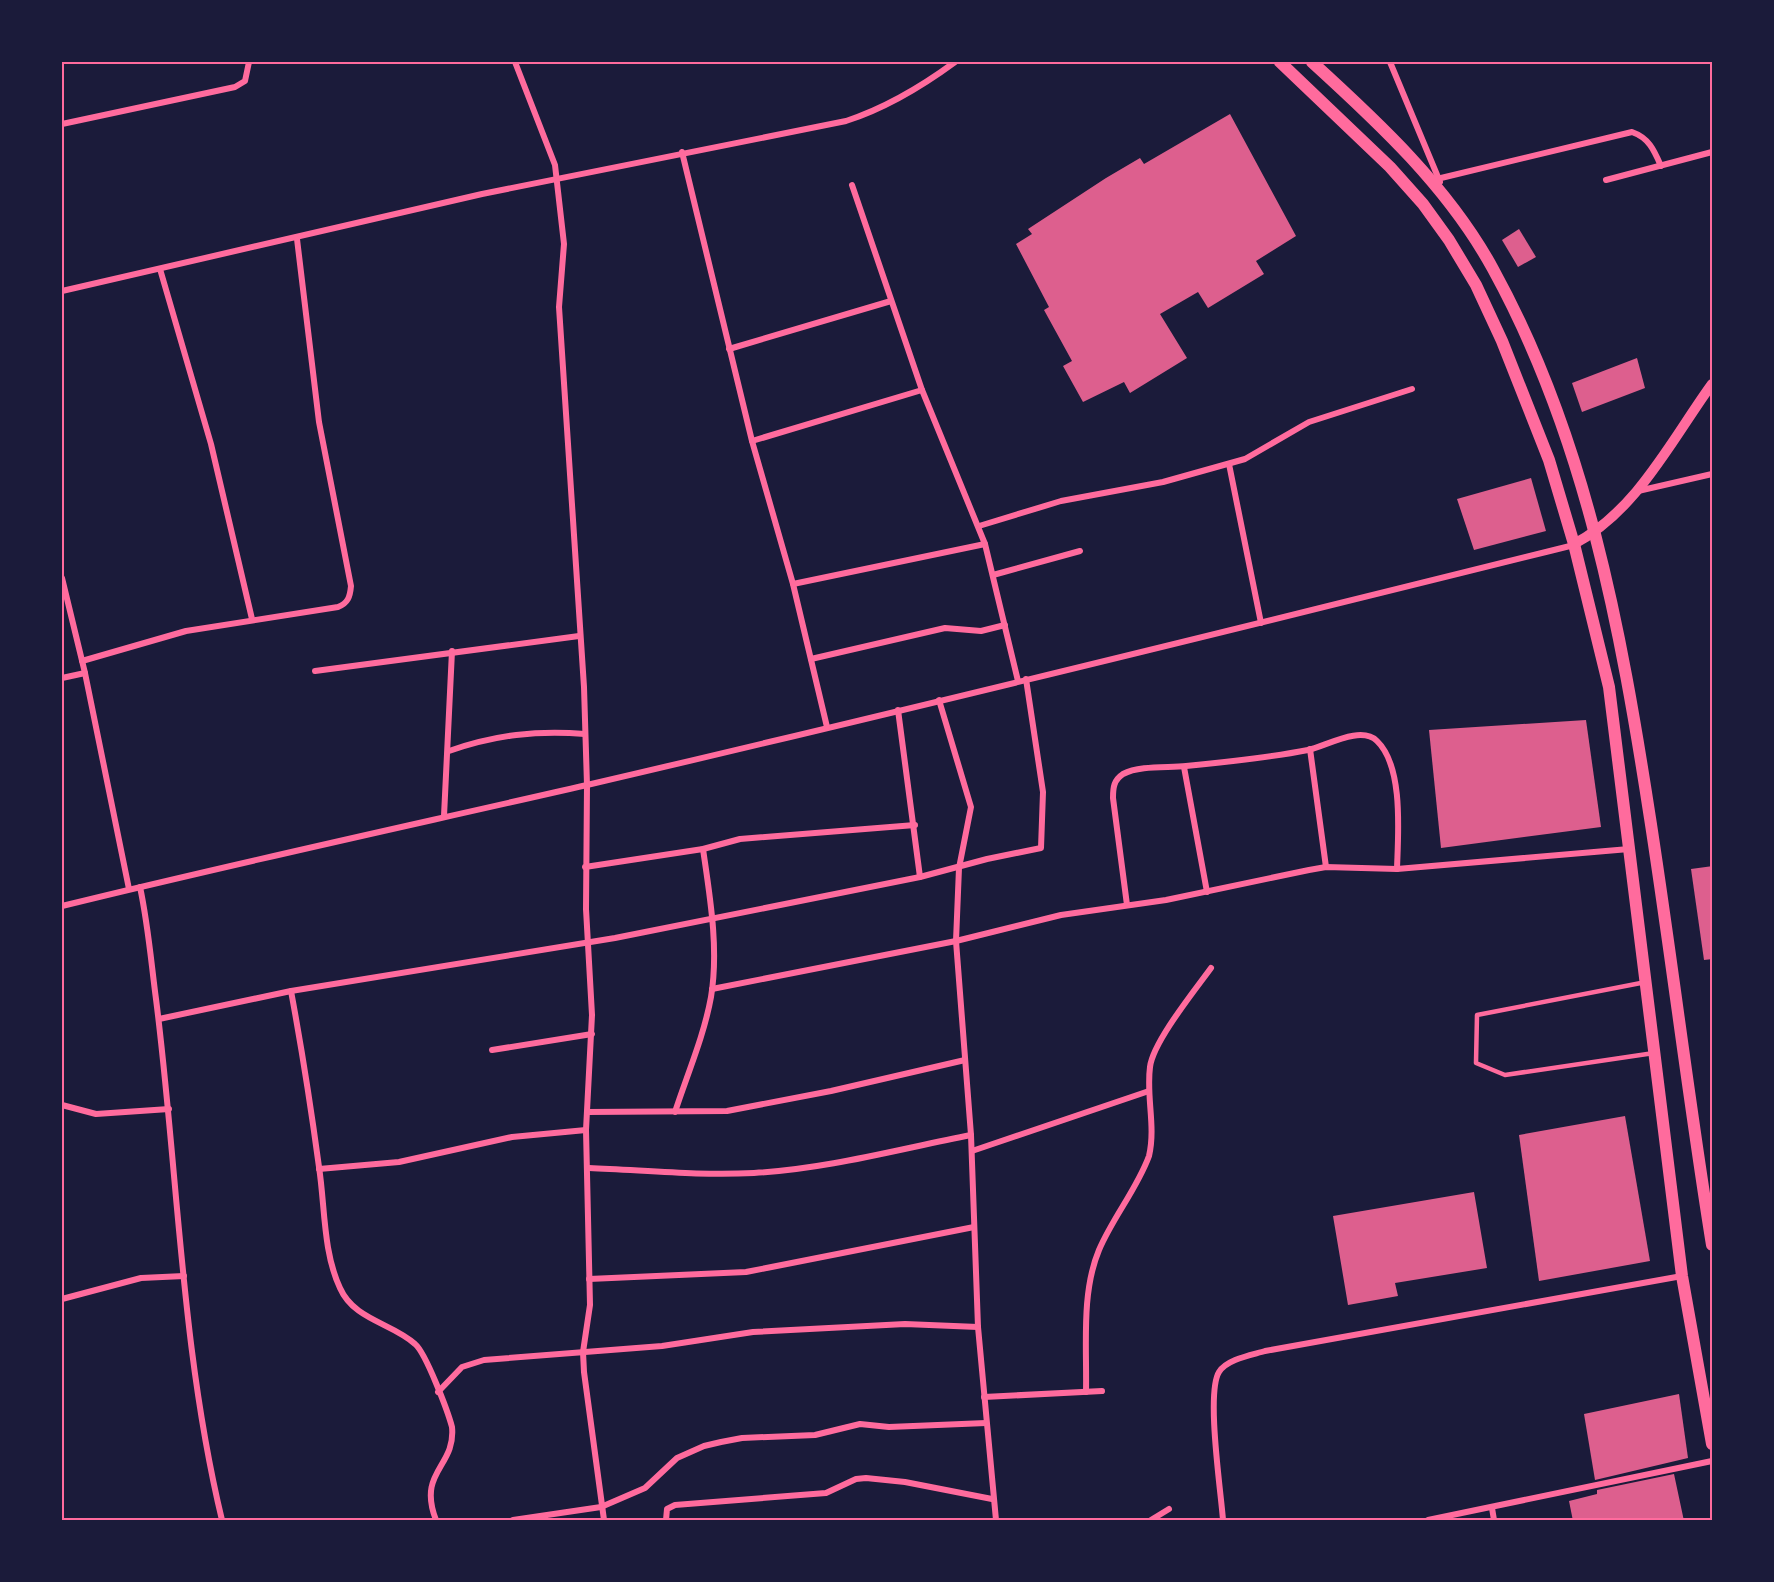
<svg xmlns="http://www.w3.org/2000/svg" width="1774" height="1582" font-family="Barlow,sans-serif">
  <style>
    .building { fill: #dd5f8e }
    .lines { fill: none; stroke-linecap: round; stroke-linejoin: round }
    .service { stroke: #ff6b9d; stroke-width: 4.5 }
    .minor { stroke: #ff6b9d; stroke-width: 6 }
    .tertiary { stroke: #ff6b9d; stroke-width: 10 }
    .secondary { stroke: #ff6b9d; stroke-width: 12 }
    .neatline { fill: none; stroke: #ff6b9d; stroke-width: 2 }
  </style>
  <rect width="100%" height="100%" fill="#1b1b3a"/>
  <g class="building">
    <polygon points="1230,114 1296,236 1256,261 1264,274 1208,308 1198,292 1160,314 1187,358 1130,393 1124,382 1083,402 1063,366 1072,361 1044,310 1049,307 1016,244 1032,234 1028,229 1106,178 1140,158 1144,164"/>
    <polygon points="1519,229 1536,257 1518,267 1502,240"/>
    <polygon points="1637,358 1645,388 1582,412 1572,383"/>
    <polygon points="1531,478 1546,531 1474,550 1457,499"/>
    <polygon points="1586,720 1601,827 1441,848 1429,730"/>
    <polygon points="1713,866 1713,959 1704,960 1691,869"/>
    <polygon points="1625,1116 1650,1261 1539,1281 1519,1135"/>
    <polygon points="1474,1192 1487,1268 1395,1283 1398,1296 1348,1305 1333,1216"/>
    <polygon points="1679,1394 1688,1458 1595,1480 1584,1414"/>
    <polygon points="1674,1474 1684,1521 1573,1521 1569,1501 1597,1494 1597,1490"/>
  </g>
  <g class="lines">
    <polyline class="service" points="1646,982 1477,1015 1476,1063 1505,1075 1654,1053"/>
    <g class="minor">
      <polyline points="515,62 555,165 564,244 559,307 584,687 587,785 586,909 592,1015 586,1130 590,1305 583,1352 584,1372 604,1520"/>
      <polyline points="1390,62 1440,182"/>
      <polyline points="62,124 235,87 245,81 249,62"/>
      <polyline points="682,152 752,441 793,584 827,727"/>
      <path d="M1441,178l191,-46c17,6 22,18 29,34"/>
      <polyline points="1606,180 1712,152"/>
      <polyline points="852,185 922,390 985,544 1018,681"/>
      <polyline points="160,269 211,444 252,619"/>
      <path d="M62,291l420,-97 364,-73c40,-13 75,-34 109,-59"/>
      <polyline points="729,349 891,301"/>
      <polyline points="752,441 922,390"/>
      <polyline points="1229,464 1261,623"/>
      <polyline points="1638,491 1712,474"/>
      <polyline points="979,526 1061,501 1163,482 1245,459 1309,422 1412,389"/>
      <polyline points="993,575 1080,551"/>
      <polyline points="62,578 85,673 129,889"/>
      <polyline points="793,584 985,544"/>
      <polyline points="811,659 945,628 981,631 1005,625"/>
      <path d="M82,661l104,-30 152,-24c10,-4 12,-10 13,-21l-32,-164 -22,-183"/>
      <polyline points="315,671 579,636"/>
      <polyline points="62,678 85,673"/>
      <polyline points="939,700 971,807 959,868 956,941 971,1135 978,1327 996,1520"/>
      <polyline points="898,710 920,877"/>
      <polyline points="1310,749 1326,867"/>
      <path d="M449,751c46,-16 88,-21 136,-17"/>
      <polyline points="1184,767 1207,892"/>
      <polyline points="444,816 452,651"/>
      <polyline points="585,867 703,849 740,839 915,825"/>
      <path d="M140,887c8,37 11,74 16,112 22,173 25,351 66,521"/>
      <path d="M1127,905l-14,-107c0,-11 1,-18 10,-24 17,-9 45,-6 63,-8 41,-4 82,-8 122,-16 18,-4 53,-25 69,-9 27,26 21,94 20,128"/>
      <path d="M62,906c174,-43 350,-81 525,-121 330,-77 658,-158 987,-240"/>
      <polyline points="712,989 956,941 1061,915 1166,900 1309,870 1326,867 1397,869 1629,849"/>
      <path d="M291,991c11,59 20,117 28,176 6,39 4,85 21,121 14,32 52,35 75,56 11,9 33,68 37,83 4,40 -35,44 -16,93"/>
      <polyline points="159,1019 291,991 615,938 920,877 987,859 1041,848 1043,792 1026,679"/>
      <polyline points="492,1050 592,1034"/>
      <polyline points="62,1105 96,1114 169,1109"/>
      <polyline points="587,1112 727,1111 831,1091 965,1060"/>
      <path d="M675,1112c12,-37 29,-76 36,-115 8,-48 -1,-100 -8,-148"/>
      <polyline points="972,1151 1149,1091"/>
      <path d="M589,1168c54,2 110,8 165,5 73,-4 145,-24 217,-38"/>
      <polyline points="319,1169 399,1162 512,1137 586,1130"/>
      <polyline points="589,1279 746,1272 974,1227"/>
      <polyline points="62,1299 141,1278 184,1276"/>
      <polyline points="438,1392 462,1367 484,1360 662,1346 753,1332 905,1324 978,1327"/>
      <path d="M1086,1392c1,-46 -5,-99 13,-142 14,-33 38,-61 50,-94 7,-30 -3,-59 1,-89 3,-25 45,-77 61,-99"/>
      <polyline points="984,1397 1102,1391"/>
      <polyline points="1492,1508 1494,1520"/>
      <polyline points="513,1520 601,1507 645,1488 677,1458 704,1446 721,1442 742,1438 815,1435 860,1424 889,1427 986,1423"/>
      <polyline points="666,1520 667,1509 675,1505 826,1493 856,1479 866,1478 905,1482 992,1499"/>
      <polyline points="1151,1520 1169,1509"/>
      <path d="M1223,1520c-2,-28 -17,-127 -4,-148 8,-13 33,-17 46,-21l417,-75"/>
      <polyline points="1428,1520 1712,1461"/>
    </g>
    <path class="tertiary" d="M1574,544c63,-33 98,-105 138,-160"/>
    <g class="secondary">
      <polyline points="1280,62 1390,167 1423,204 1449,240 1476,285 1502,341 1549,460 1574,544 1609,687 1682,1276 1712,1444"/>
      <path d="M1312,62c67,61 137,126 181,207 93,169 128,361 157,549 22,142 39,285 62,427"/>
    </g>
  </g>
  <rect width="1774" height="1582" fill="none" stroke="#1b1b3a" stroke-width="126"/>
  <rect x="63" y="63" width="1648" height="1456" class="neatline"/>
</svg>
